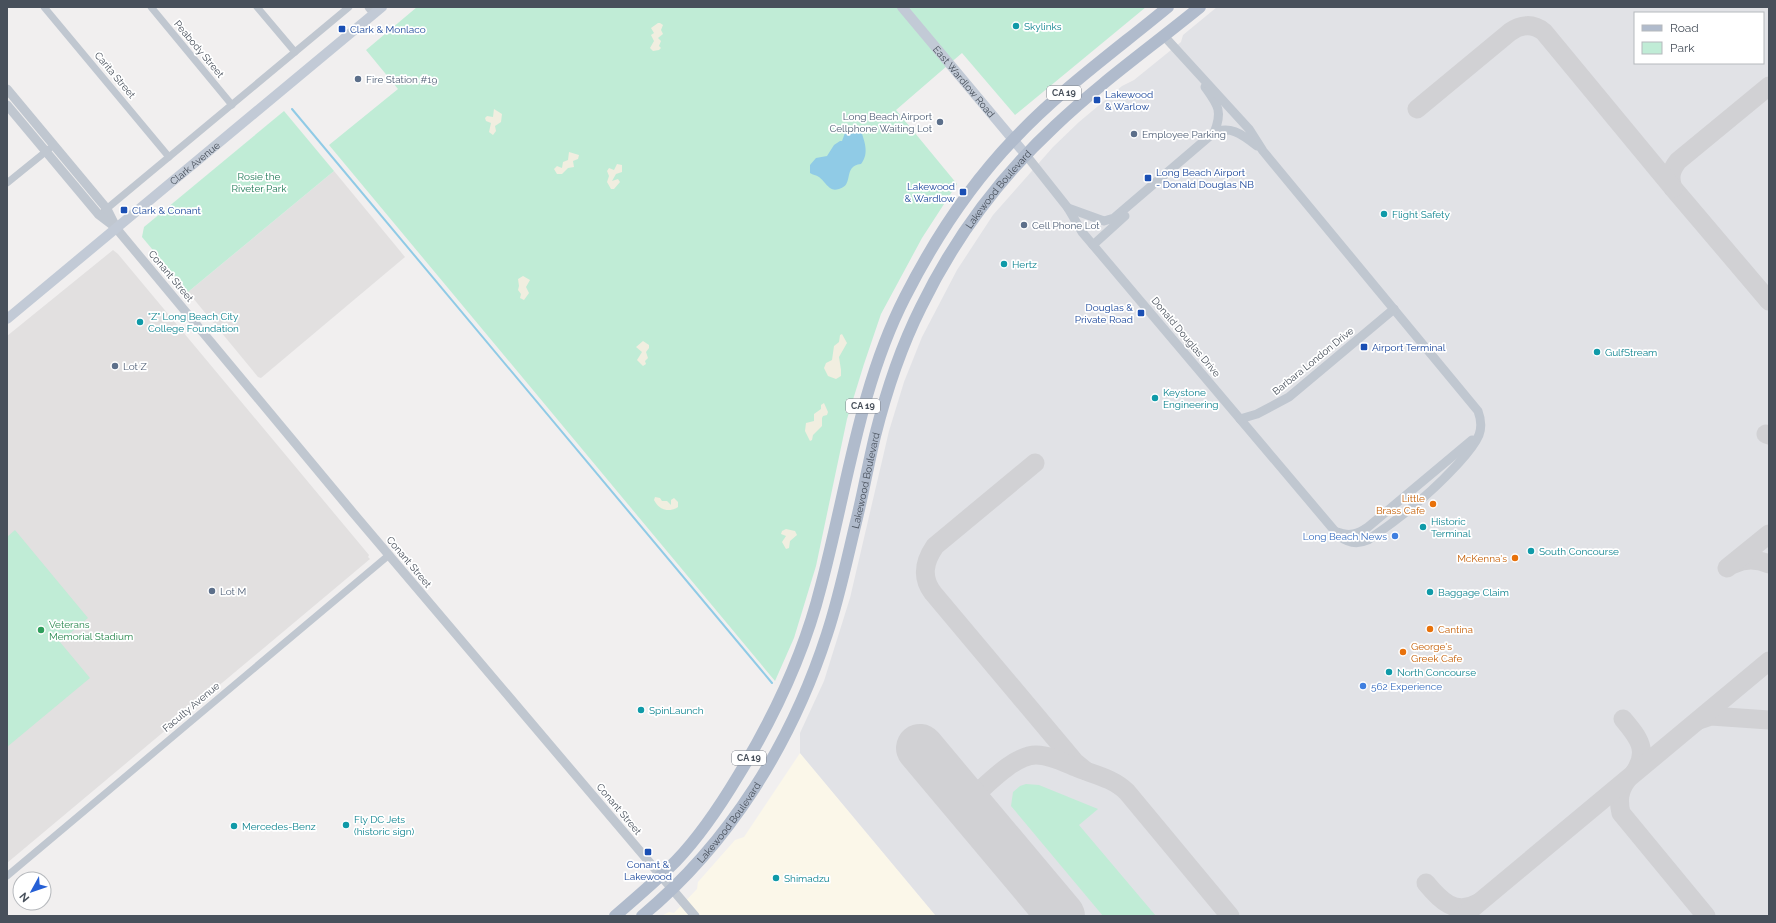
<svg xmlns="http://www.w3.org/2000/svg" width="1776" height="923" font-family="Raleway,sans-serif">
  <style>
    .commercial { fill: #fbf7e9 }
    .education { fill: #e2e0e0 }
    .airport { fill: #e1e2e6; fill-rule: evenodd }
    .green { fill: #c0ecd6 }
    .sand { fill: #f1eee0 }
    .water { fill: #90cbe6 }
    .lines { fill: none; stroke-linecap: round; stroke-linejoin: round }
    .stream { stroke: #90cbe6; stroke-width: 2 }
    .taxiway { stroke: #d1d1d4; stroke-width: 19 }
    .runway { stroke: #d1d1d4; stroke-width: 48 }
    .minor { stroke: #c0c7d0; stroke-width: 7 }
    .tertiary { stroke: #c0c7d0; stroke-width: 9 }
    .secondary { stroke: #c2cad6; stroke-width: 10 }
    .primary { stroke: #b0bbcc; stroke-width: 12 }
    .culture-dot { fill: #0f9aa8; stroke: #fff; stroke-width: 1.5 }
    .transit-dot { fill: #1a4fb4; stroke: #fff; stroke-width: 1.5 }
    .service-dot { fill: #5c6f8a; stroke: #fff; stroke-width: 1.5 }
    .food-dot { fill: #e8710a; stroke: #fff; stroke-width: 1.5 }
    .shop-dot { fill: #3f7fe0; stroke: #fff; stroke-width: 1.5 }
    .leisure-dot { fill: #2e9e5b; stroke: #fff; stroke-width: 1.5 }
    .labels { text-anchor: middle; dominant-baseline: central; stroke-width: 3.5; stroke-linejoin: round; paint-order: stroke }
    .shield { fill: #fff; stroke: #7f848c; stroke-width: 1 }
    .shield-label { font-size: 9px; font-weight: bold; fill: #48505b }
    .culture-label { font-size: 10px; fill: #0d838f; stroke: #fff; text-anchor: start }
    .transit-label { font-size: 10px; fill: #164399; stroke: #fff; text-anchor: start }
    .street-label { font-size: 10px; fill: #48505b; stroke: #fff }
    .service-label { font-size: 10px; fill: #4e5e75; stroke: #fff; text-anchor: start }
    .park-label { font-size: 10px; fill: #1d7854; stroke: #fff }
    .food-label { font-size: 10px; fill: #c56008; stroke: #fff; text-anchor: end }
    .shop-label { font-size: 10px; fill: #366cbe; stroke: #fff; text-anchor: end }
    .leisure-label { font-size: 10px; fill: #27864d; stroke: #fff; text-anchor: start }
  </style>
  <rect width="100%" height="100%" fill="#f1efef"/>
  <polygon class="commercial" points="800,753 936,916 661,916 669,912 674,913 697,889 698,882 735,840 744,837"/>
  <g class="education">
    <polygon points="334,171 405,257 261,378 258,377 188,292"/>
    <polygon points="113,250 118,254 369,555 368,557 370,559 7,863 7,336"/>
  </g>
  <path class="airport" d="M1217,7h552v909h-833l-136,-163v-20l24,-52 26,-83 39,-167 15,-49 18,-45 35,-67 36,-55 60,-68 26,-25 43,-36 12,-6 47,-38 2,-7zM1635,13h128v50h-128z"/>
  <g class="green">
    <polygon points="417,7 1146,7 1015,115 962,53 896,110 957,184 922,238 881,314 864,364 847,419 816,566 794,638 775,681 329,145 398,89 366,50"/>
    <polygon points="284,111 334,171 188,292 142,237 144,227"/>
    <polygon points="15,530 88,618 60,642 90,678 7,747 7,537"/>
    <polygon points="1026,784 1039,785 1098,809 1079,825 1156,916 1103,916 1011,806 1013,792 1020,786"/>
  </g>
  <g class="sand">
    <polygon points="658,23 660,23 663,25 661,30 663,34 658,38 661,41 659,46 661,48 659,50 653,51 650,48 654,41 651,35 654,33 651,28"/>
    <polygon points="494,109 502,114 501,122 495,126 496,131 493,135 489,132 491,123 486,121 485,118 487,116 493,117"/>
    <polygon points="569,152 579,155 578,159 573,161 574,167 568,168 562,174 557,174 554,169 557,166 562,168 563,162 568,160"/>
    <polygon points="617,164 622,165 622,172 616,174 612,181 618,179 620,182 614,189 611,189 607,182 609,176 607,171 609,168 614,170"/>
    <polygon points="523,276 530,280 526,287 529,293 524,300 520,298 521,294 518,290 519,286 518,279"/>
    <polygon points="842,334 847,343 839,357 841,370 841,376 836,379 828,376 824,368 826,363 832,360 834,346 839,342 840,335"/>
    <polygon points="643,341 649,345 649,348 646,352 648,358 645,361 646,364 643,366 637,360 642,352 636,347"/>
    <polygon points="824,403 828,412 827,415 823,416 822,418 822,426 813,435 812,440 810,441 805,431 806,423 814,421 814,414 821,409 821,405"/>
    <path d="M655,497l5,1 2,3h5l4,4v-5l3,-2 4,4v5c-9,6 -19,3 -24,-7z"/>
    <polygon points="786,529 795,531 797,535 790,541 789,548 786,549 782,542 786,536 781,534 782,531"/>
  </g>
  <path class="water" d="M849,126h7l4,2c4,12 10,25 1,36 -19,2 -6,21 -22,25 -4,1 -6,1 -9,-1 -4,-3 -7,-8 -11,-11 -3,-2 -6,-2 -9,-4v-8l6,-7 11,-2 7,-11 6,-4h2l4,-11z"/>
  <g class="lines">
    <polyline class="stream" points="292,109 772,683"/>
    <g class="taxiway">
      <path d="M1769,86l-91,75c-7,9 -9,16 -5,27l96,113"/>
      <path d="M1417,109l93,-77c11,-8 23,-9 34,0l129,156"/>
      <polyline points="1766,434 1769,435"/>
      <path d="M1035,463l-100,83c-11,16 -14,31 -2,47l142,169 11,9"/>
      <path d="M1734,564c12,-6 23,-5 35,0"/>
      <polyline points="1727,568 1769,534"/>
      <path d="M1623,719c15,18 27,32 11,54"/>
      <polyline points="1699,720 1711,716 1769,720"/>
      <path d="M1627,780c-8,11 -9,20 -6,33l85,103"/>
      <path d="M966,803c18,-15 47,-48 70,-48 15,0 31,9 44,14 16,6 34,10 47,23l103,124"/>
      <path d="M1426,883c14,17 29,33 52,20"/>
      <polyline points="1463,916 1769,661"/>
    </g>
    <polyline class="runway" points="920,748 1061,916"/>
    <g class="minor">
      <polyline points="44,7 169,157"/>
      <polyline points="151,7 232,105"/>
      <polyline points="257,7 295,52"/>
      <polyline points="7,183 49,149"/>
      <polyline points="104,211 349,7"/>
      <polyline points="7,876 389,555"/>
    </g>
    <g class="tertiary">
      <polyline points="369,7 374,13"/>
      <path d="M1205,87c13,18 18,24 9,46"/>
      <polyline points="7,89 107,209 116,227"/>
      <polyline points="7,105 99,215 116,228 349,508 695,916"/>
      <path d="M1026,155l42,53 14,24 257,304c9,7 18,9 29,4 31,-21 61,-45 87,-73 9,-10 19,-20 24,-32 3,-8 2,-16 -1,-24l-215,-260 -14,-22 -85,-93"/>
      <path d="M1068,208l36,13 10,-3 97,-83c17,-12 32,0 46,11"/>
      <polyline points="1093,245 1125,216"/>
      <polyline points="1240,419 1257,414 1289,397 1394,309"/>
      <path d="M1337,532c12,5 21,2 31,-5l104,-87"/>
    </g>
    <g class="secondary">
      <path id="s1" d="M902,7l124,148"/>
      <path id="s2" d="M7,319l375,-312"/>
    </g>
    <g class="primary">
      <path d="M615,916c21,-18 42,-36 61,-55 24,-25 44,-55 62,-85 36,-59 66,-122 83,-190 26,-97 38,-199 84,-289 29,-57 65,-112 109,-158 46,-49 102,-89 154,-132"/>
      <path id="s3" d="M642,916c88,-73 150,-174 185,-282 12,-36 20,-75 29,-112 7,-28 12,-57 19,-86 11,-44 26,-89 46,-129 33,-68 79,-130 134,-181 45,-43 96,-79 145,-119"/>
    </g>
  </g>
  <g class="culture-dot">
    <circle cx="1016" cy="26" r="4"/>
    <circle cx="1384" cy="214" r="4"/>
    <circle cx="1004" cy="264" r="4"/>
    <circle cx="140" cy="322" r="4"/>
    <circle cx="1597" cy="352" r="4"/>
    <circle cx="1155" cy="398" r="4"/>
    <circle cx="1423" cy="527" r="4"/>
    <circle cx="1531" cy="551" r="4"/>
    <circle cx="1430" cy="592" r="4"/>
    <circle cx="1389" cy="672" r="4"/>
    <circle cx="641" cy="710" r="4"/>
    <circle cx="346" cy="825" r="4"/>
    <circle cx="234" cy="826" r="4"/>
    <circle cx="776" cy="878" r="4"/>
  </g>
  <g class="transit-dot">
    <rect x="338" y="25" width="8" height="8" rx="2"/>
    <rect x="1093" y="96" width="8" height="8" rx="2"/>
    <rect x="1144" y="174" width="8" height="8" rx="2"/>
    <rect x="959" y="188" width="8" height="8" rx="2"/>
    <rect x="120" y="206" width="8" height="8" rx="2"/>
    <rect x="1137" y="309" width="8" height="8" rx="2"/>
    <rect x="1360" y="343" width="8" height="8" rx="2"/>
    <rect x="644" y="848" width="8" height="8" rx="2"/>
  </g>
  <g class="service-dot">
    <circle cx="358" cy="79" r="4"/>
    <circle cx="940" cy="122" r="4"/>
    <circle cx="1134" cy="134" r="4"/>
    <circle cx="1024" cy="225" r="4"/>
    <circle cx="115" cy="366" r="4"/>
    <circle cx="212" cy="591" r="4"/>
  </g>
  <g class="food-dot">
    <circle cx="1433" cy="504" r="4"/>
    <circle cx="1515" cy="558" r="4"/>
    <circle cx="1430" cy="629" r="4"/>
    <circle cx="1403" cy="652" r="4"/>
  </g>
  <g class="shop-dot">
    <circle cx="1395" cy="536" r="4"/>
    <circle cx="1363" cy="686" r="4"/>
  </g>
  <circle class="leisure-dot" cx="41" cy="630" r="4"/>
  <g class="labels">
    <g class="shield">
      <rect x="1047" y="86" width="34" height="14" rx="3"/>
      <rect x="846" y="399" width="34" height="14" rx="3"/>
      <rect x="732" y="751" width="34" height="14" rx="3"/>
    </g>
    <g class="shield-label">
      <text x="1064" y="93">CA 19</text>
      <text x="863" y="406">CA 19</text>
      <text x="749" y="758">CA 19</text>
    </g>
    <g class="culture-label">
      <text x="1024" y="26">Skylinks</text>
      <text x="1392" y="214">Flight Safety</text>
      <text x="1012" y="264">Hertz</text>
      <text x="148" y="316">"Z" Long Beach City<tspan x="148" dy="12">College Foundation</tspan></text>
      <text x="1605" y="352">GulfStream</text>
      <text x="1163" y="392">Keystone<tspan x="1163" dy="12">Engineering</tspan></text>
      <text x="1431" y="521">Historic<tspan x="1431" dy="12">Terminal</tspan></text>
      <text x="1539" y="551">South Concourse</text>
      <text x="1438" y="592">Baggage Claim</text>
      <text x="1397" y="672">North Concourse</text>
      <text x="649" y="710">SpinLaunch</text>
      <text x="354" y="819">Fly DC Jets<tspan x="354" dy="12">(historic sign)</tspan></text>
      <text x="242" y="826">Mercedes-Benz</text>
      <text x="784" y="878">Shimadzu</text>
    </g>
    <g class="transit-label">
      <text x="350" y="29">Clark &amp; Monlaco</text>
      <text x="1105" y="94">Lakewood<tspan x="1105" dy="12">&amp; Warlow</tspan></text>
      <text x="1156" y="172">Long Beach Airport<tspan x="1156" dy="12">- Donald Douglas NB</tspan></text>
      <text x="955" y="186" text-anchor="end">Lakewood<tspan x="955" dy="12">&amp; Wardlow</tspan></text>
      <text x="132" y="210">Clark &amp; Conant</text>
      <text x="1133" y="307" text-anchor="end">Douglas &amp;<tspan x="1133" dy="12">Private Road</tspan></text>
      <text x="1372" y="347">Airport Terminal</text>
      <text x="648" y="864" text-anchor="middle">Conant &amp;<tspan x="648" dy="12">Lakewood</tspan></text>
    </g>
    <g class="street-label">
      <text transform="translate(199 49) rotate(50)">Peabody Street</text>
      <text transform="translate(115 75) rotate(50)">Carita Street</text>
      <text stroke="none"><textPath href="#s1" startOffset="97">East Wardlow Road</textPath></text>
      <text stroke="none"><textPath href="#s2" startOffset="244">Clark Avenue</textPath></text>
      <text stroke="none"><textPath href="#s3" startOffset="824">Lakewood Boulevard</textPath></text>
      <text transform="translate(171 276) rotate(50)">Conant Street</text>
      <text transform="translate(1186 337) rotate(50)">Donald Douglas Drive</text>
      <text transform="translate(1313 361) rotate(-39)">Barbara London Drive</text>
      <text stroke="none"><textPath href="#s3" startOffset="500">Lakewood Boulevard</textPath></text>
      <text transform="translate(409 562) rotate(50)">Conant Street</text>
      <text transform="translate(191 707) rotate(-40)">Faculty Avenue</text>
      <text transform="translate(619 809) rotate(50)">Conant Street</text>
      <text stroke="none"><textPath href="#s3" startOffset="128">Lakewood Boulevard</textPath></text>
    </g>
    <g class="service-label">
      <text x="366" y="79">Fire Station #19</text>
      <text x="932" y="116" text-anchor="end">Long Beach Airport<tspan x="932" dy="12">Cellphone Waiting Lot</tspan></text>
      <text x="1142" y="134">Employee Parking</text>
      <text x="1032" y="225">Cell Phone Lot</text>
      <text x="123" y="366">Lot Z</text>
      <text x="220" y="591">Lot M</text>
    </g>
    <g class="park-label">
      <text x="259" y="176">Rosie the<tspan x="259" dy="12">Riveter Park</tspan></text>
    </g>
    <g class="food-label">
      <text x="1425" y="498">Little<tspan x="1425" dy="12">Brass Cafe</tspan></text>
      <text x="1507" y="558">McKenna's</text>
      <text x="1438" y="629" text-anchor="start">Cantina</text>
      <text x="1411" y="646" text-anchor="start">George's<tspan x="1411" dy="12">Greek Cafe</tspan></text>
    </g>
    <g class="shop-label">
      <text x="1387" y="536">Long Beach News</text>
      <text x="1371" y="686" text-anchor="start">562 Experience</text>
    </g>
    <g class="leisure-label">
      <text x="49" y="624">Veterans<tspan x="49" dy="12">Memorial Stadium</tspan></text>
    </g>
  </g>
  <rect width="1776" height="923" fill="none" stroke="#48505b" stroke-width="16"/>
  <rect x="1634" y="12" width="130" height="52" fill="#ffffff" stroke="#b6b9bd"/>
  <rect x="1642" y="25" width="20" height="6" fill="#b0bbcc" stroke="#b6b9bd"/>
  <text x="1670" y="32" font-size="12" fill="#48505b">Road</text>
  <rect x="1642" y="42" width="20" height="12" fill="#c0ecd6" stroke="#b6b9bd"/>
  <text x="1670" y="52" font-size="12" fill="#48505b">Park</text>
  <g transform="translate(32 891) rotate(230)"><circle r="19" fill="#ffffff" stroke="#b6b9bd"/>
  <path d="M0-3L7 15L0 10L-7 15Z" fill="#255fd5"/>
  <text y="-6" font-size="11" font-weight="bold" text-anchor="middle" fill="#48505b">N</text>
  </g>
</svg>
